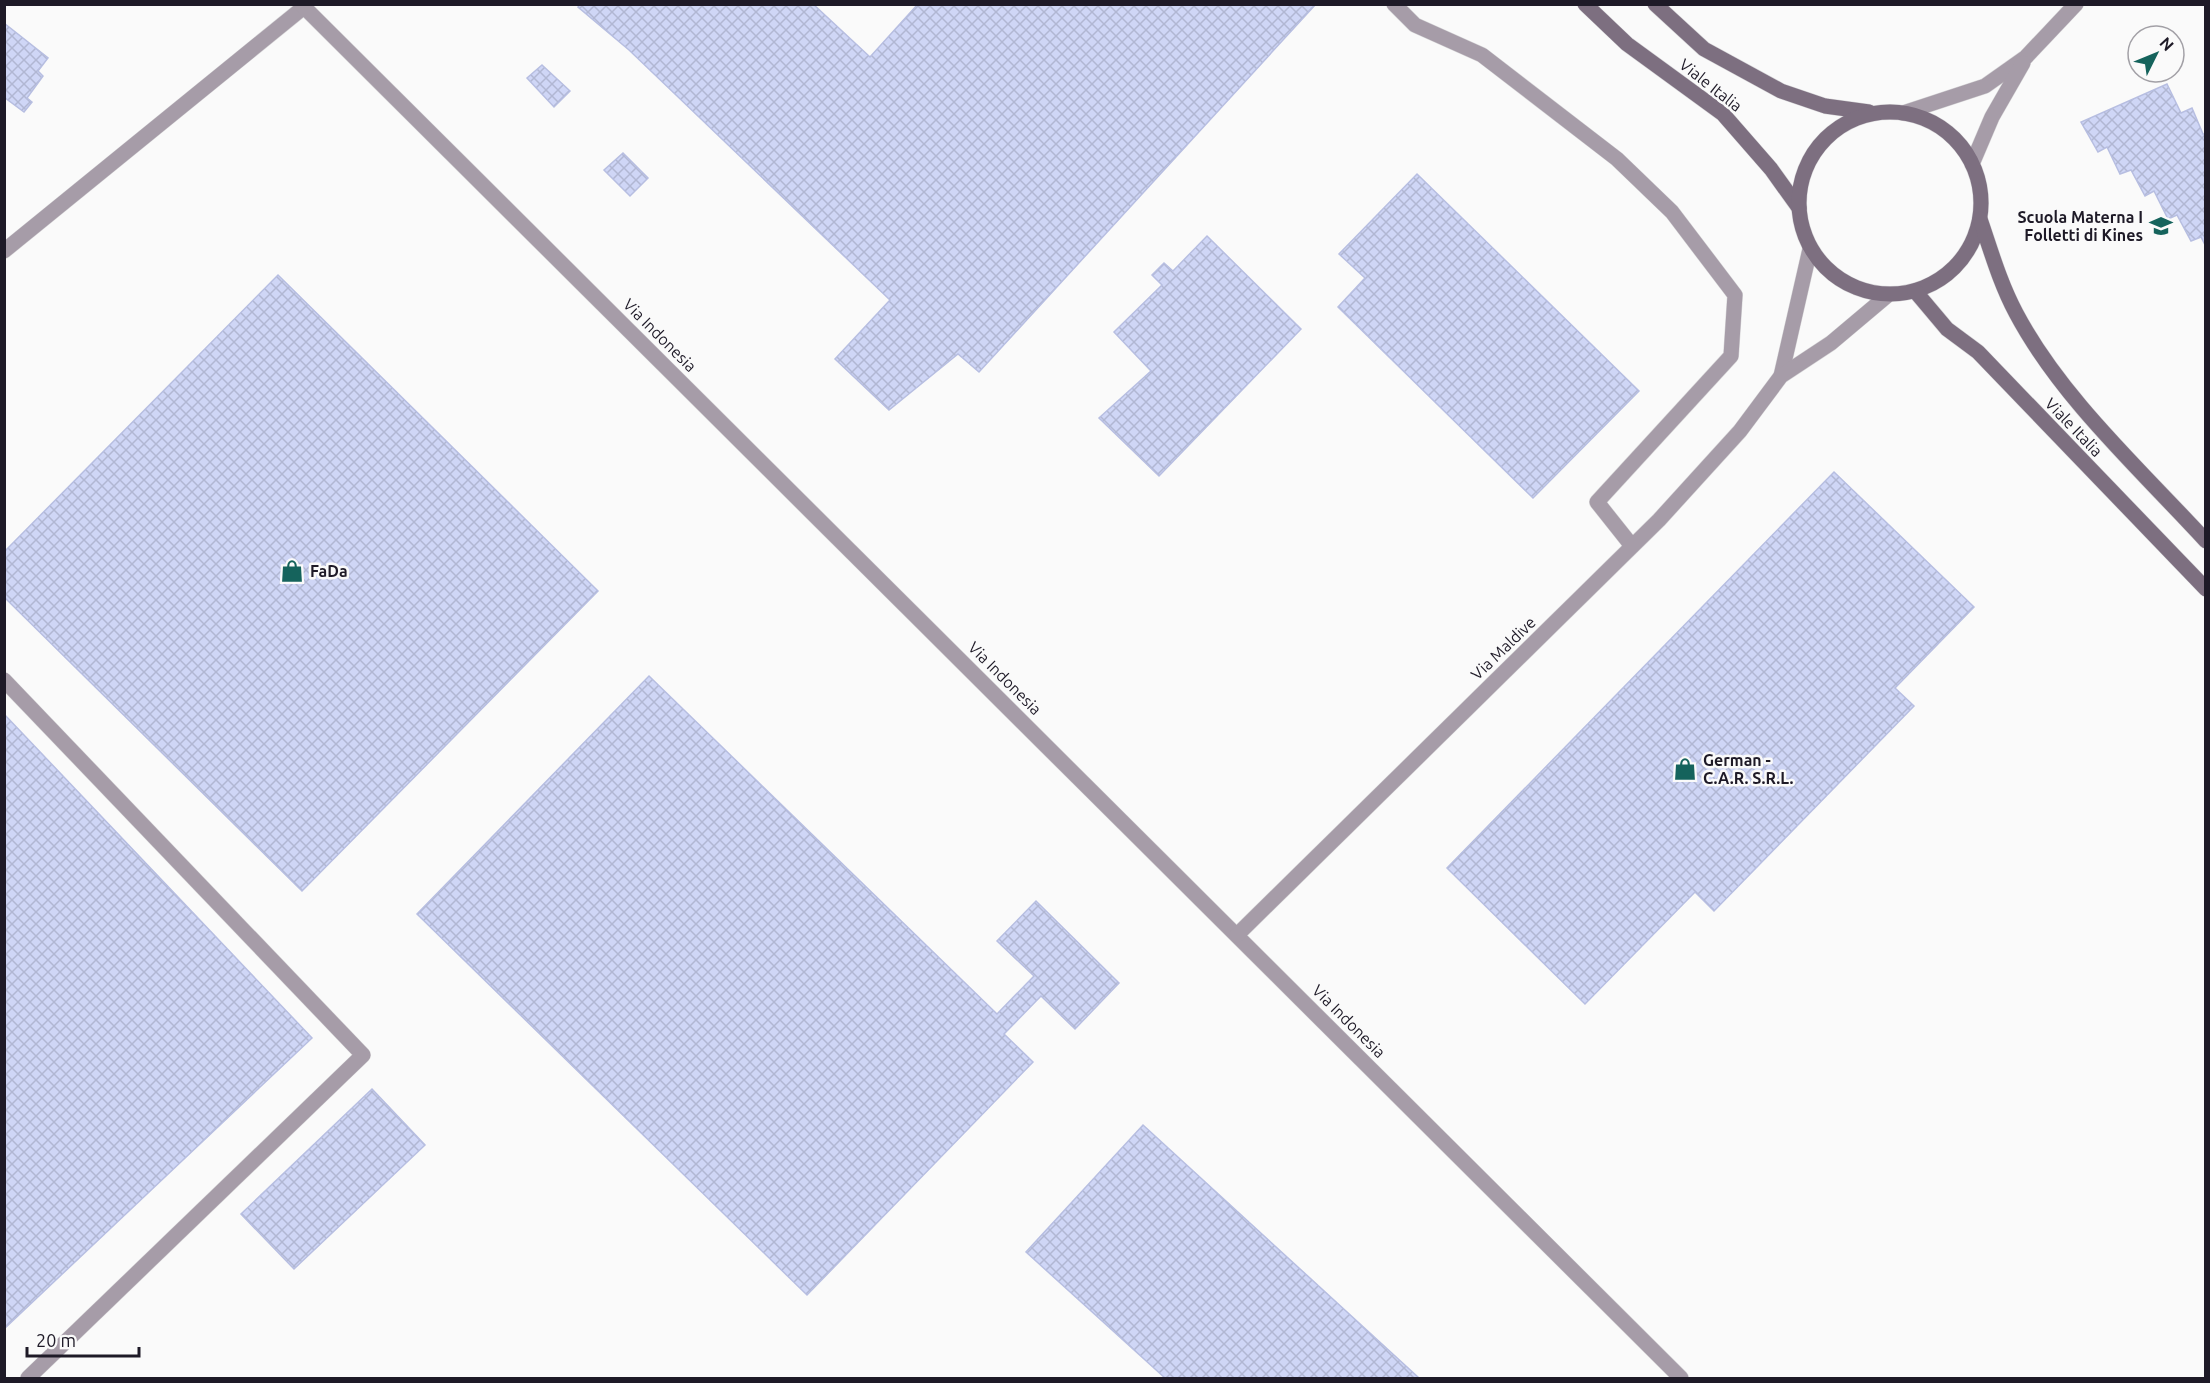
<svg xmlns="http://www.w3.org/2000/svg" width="2210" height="1383" font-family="Ubuntu,sans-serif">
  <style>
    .building { fill: url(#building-cross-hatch); stroke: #b7bee1; stroke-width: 1.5 }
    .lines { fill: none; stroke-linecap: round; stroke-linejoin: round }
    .lane-casing { stroke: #d7d6d8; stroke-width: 16 }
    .street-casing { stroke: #d7d6d8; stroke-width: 16 }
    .secondary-casing { stroke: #d7d6d8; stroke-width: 16 }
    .lane { stroke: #a69ca8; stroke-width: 15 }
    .street { stroke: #a69ca8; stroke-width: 15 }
    .secondary { stroke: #7d6f80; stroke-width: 15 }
    .labels { text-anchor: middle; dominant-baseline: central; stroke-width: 5; stroke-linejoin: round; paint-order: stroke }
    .street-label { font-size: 16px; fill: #1e1a27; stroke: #fafafa }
    .poi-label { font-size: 16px; font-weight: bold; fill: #1e1a27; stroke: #fafafa; text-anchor: start }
  </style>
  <defs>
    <pattern id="building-cross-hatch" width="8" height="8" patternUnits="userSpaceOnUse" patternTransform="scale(1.5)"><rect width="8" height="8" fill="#cfd6f6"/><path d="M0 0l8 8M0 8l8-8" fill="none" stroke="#b1b7d3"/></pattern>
  </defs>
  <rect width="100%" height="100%" fill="#fafafa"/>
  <g class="building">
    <polygon points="580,4 813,4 870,57 918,4 1316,4 979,372 958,354 889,410 835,359 890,300 629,50 578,7"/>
    <polygon points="4,23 48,58 38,71 43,76 27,98 32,102 24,112 4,97"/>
    <polygon points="542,65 570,91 554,107 527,78"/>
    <polygon points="2167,84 2181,113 2192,108 2203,134 2206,134 2206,247 2201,237 2191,241 2177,215 2168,219 2154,191 2145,196 2131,170 2120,174 2107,147 2098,152 2081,122"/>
    <polygon points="623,153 648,178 630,196 604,170"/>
    <polygon points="1417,174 1639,391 1533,498 1338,307 1365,278 1339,254"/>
    <polygon points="1207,236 1301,329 1159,476 1099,418 1151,371 1114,332 1162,285 1152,275 1164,263 1173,271"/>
    <polygon points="278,275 598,591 302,891 4,597 4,552"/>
    <polygon points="1834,472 1974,607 1895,688 1914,706 1714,911 1695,892 1585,1004 1447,868"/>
    <polygon points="649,676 997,1014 1034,976 997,941 1036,901 1119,983 1075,1029 1041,996 1004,1034 1033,1062 807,1295 417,914"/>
    <polygon points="4,714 312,1038 4,1329"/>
    <polygon points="372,1089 425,1145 294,1269 241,1214"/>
    <polygon points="1143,1125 1419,1378 1165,1378 1026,1252"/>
  </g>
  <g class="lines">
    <g class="lane-casing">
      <g id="lane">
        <polyline points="4,251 304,7"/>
        <polyline points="4,680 363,1055 28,1378"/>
      </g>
    </g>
    <g class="street-casing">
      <g id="street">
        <polyline points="301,4 1681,1378"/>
        <polyline points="1394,4 1415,25 1482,55 1617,159 1672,212 1735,295 1731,356 1597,502 1632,546"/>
        <polyline points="1903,113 1985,86 2026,57 2076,4"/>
        <polyline points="1972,164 1992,117 2023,63"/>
        <polyline points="1781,376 1810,249"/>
        <polyline points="1237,935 1659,520 1740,431 1781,376 1831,343 1888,295"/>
      </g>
    </g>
    <g class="secondary-casing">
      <g id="secondary">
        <polyline points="1585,4 1627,44 1723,114 1771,169 1799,208"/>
        <polyline points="1655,4 1704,49 1781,91 1825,106 1869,112"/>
        <circle cx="1890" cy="203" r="91"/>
        <path d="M1980,219c11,32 20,64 36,94 45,85 125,157 190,228"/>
        <polyline points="1915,291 1947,329 1978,352 2206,589"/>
      </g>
    </g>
    <use href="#lane" class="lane"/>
    <use href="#street" class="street"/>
    <use href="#secondary" class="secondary"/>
  </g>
  <defs>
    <g id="school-bare" transform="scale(1.8)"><path d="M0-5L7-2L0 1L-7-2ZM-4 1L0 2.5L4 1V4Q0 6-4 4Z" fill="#15635c" stroke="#fafafa" stroke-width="2.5" paint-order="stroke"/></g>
    <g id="shop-bare" transform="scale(1.8)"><path d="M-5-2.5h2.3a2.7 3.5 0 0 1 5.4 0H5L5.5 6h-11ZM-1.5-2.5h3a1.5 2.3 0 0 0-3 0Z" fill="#15635c" stroke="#fafafa" stroke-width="2.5" paint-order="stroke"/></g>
  </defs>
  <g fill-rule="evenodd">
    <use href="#school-bare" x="2161" y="226"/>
    <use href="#shop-bare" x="292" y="571"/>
    <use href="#shop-bare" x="1685" y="769"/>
  </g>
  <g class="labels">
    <g class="street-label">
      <text transform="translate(1711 85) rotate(38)">Viale Italia</text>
      <text transform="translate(660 335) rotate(45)">Via Indonesia</text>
      <text transform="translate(2074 427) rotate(46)">Viale Italia</text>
      <text transform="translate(1503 648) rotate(-44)">Via Maldive</text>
      <text transform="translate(1005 678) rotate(45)">Via Indonesia</text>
      <text transform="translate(1349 1021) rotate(45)">Via Indonesia</text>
    </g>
    <g class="poi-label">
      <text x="2143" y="217" text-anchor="end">Scuola Materna I<tspan x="2143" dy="18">Folletti di Kines</tspan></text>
      <text x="310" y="571">FaDa</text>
      <text x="1703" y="760">German -<tspan x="1703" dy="18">C.A.R. S.R.L.</tspan></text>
    </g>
  </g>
  <rect width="2210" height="1383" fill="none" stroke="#1e1a27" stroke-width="12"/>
  <g transform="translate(2156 54) rotate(47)"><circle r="28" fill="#fafafa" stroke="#a2a0a6" stroke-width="1.5"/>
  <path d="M0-4.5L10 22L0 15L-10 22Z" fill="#15635c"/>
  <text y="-9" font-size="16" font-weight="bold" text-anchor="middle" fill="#1e1a27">N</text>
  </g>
  <path d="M27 1347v9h112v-9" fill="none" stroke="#1e1a27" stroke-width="3"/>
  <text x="36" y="1347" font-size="18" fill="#1e1a27" stroke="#fafafa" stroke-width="4.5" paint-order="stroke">20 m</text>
</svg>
